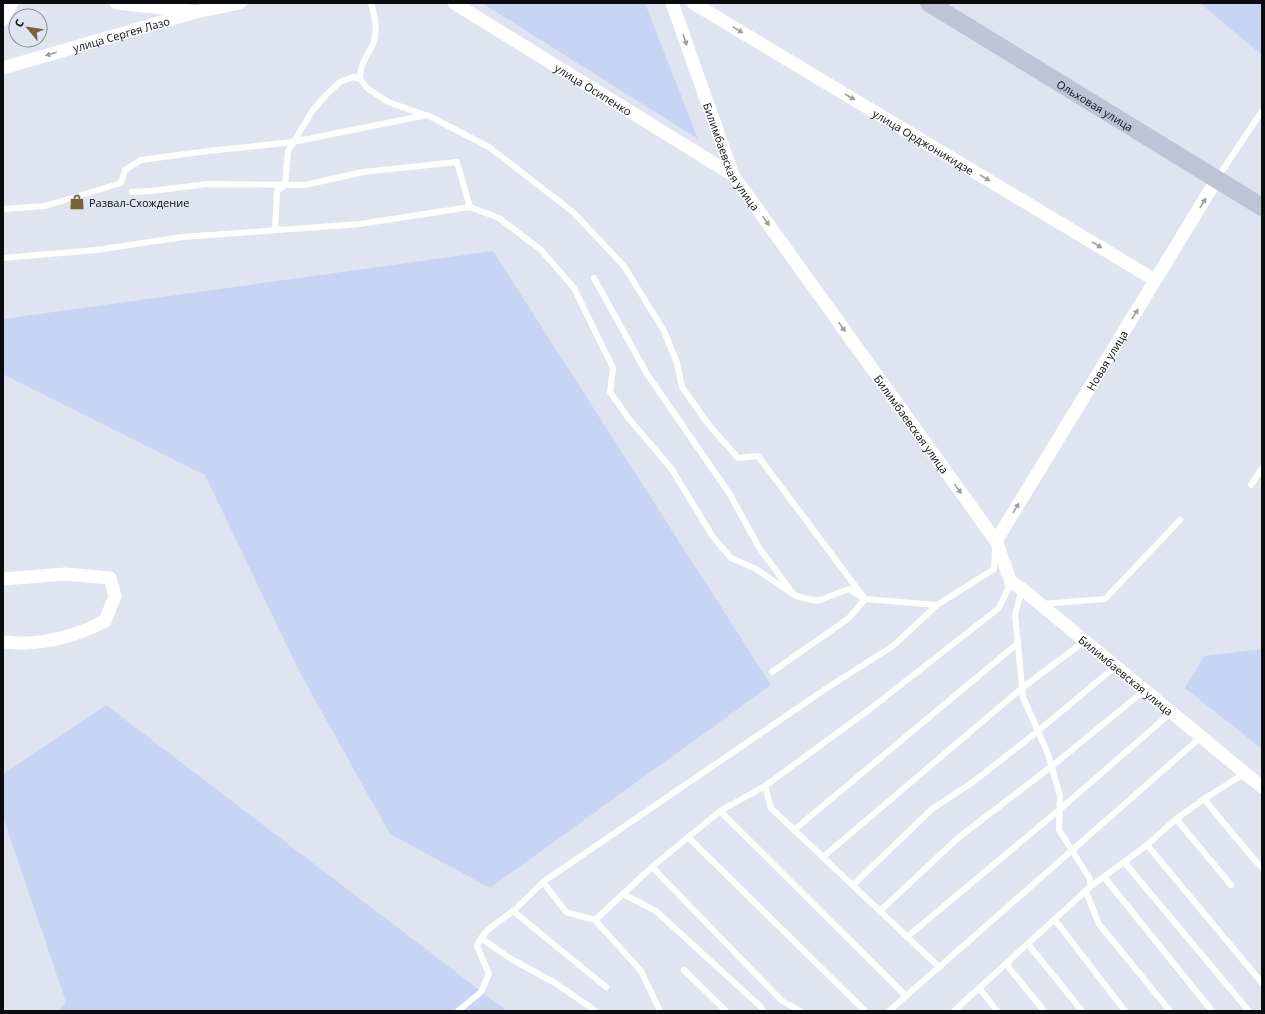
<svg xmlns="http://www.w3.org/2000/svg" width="1265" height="1014" font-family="'Open Sans',sans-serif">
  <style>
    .green { fill: #c8d4f3 }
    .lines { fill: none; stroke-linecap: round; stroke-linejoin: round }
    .service { stroke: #fff; stroke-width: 6 }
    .minor { stroke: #fff; stroke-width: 13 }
    .secondary { stroke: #bec4d6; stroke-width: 18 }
    .oneway { fill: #9d9e9f }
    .labels { text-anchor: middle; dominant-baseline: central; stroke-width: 4; stroke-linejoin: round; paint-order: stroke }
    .street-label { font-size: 11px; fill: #0b0c10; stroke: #dfe4f0 }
    .poi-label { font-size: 11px; fill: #0b0c10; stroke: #dfe4f0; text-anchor: start }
  </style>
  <rect width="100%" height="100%" fill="#dfe4f0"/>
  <g class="green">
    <polygon points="482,3 645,3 698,139"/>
    <polygon points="1200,3 1262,3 1262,55"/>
    <polygon points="493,251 771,685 490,888 390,834 299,671 205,475 3,374 3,319"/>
    <polygon points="1262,649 1262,749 1185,688 1204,656"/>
    <polygon points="106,705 507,1011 58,1011 66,1002 3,817 3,774"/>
  </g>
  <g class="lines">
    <g class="service">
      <path d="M360,79c0,-16 7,-22 13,-35 5,-14 2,-27 -2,-41"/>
      <polyline points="1218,177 1262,111"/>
      <polyline points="132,192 152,191 207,184 305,185 363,172 457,162 470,207"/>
      <polyline points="3,209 45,206 121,183 125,170 141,160 208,151 293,142 427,115 489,147 573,212 624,266 664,331 677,363 682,387 709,425 738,458 758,456 865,599 849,618 772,672"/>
      <polyline points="275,230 277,191 285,185 288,151 313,110 327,94 340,82 353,77 360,79 367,88 388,102 425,115"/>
      <polyline points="3,258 96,250 183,237 360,224 470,207 499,218 541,250 574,288 613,368 610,392 629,419 671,468 713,537 731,558 756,569 796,596 817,601 849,589 865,599 937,605"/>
      <polyline points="594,278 647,374 729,493 760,549 792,592"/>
      <polyline points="1251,485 1262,468"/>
      <polyline points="1042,604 1105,599 1180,520"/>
      <polyline points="765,786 771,808 939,967"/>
      <polyline points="1204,799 1236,838 1262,868"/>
      <polyline points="720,811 906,996"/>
      <polyline points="1176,819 1231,885"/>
      <polyline points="794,830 1018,643"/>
      <polyline points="688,837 865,1011"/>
      <polyline points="1147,845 1262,983"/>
      <polyline points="823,857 1022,688 1085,641"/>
      <polyline points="1124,862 1249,1011"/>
      <polyline points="652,867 782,1001 800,1011"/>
      <polyline points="1104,877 1212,1011"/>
      <polyline points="543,882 566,912 595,920 652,867 720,811 765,786 870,709 999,608 1011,582"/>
      <polyline points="853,885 932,809 973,782 1038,731 1116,666"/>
      <polyline points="1090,887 1147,845 1176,819 1204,799 1245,773"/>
      <polyline points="1086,892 1099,924 1170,1011"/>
      <polyline points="623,894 656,911 761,1007 763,1011"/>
      <polyline points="513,911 606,987"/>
      <polyline points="880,911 958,838 1052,766 1145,690"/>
      <polyline points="595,920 641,971 660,1011"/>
      <polyline points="1055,920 1125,1011"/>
      <polyline points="907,937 1059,810 1172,712"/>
      <polyline points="481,938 511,959 555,983 596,1011"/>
      <polyline points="1028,944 1082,1011"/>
      <polyline points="1006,964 1044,1011"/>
      <polyline points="684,970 726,1011"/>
      <polyline points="979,988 997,1011"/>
      <path d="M458,1011l23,-19 8,-18 -12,-28c8,-18 21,-23 36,-35 10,-9 20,-19 30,-29l287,-196 63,-40 44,-41 57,-36 1,-20"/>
      <polyline points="889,1011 1201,737"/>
      <polyline points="954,1011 1090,887 1090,879 1059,830 1060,796 1048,754 1023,697 1015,615 1022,589"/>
    </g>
    <g class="minor">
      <polyline points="116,3 190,11"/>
      <path id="s1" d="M454,3l279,172"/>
      <path id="s2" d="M672,3l61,172 263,366 15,41 11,7 240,198"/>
      <path id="s3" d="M693,3l462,277"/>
      <polyline points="3,19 12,3"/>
      <path id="s4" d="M3,68l193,-56 44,-9"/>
      <path id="s5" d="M996,541l221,-362"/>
      <path d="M3,579l62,-5 45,4 5,18 -10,25c-25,13 -52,21 -80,22 -7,1 -15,-1 -22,-1"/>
    </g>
    <path class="secondary" id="s6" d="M929,3l333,204"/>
  </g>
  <defs><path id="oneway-solid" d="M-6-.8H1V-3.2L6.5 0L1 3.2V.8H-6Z"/></defs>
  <g class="oneway">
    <use href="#oneway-solid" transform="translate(738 30) rotate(31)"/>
    <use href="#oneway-solid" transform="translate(685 40) rotate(71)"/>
    <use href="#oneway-solid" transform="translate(51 54) rotate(164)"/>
    <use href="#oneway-solid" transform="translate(850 97) rotate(31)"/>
    <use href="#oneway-solid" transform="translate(985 178) rotate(31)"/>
    <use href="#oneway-solid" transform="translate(1203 203) rotate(-59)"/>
    <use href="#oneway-solid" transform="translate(766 221) rotate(54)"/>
    <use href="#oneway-solid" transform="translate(1097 245) rotate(31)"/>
    <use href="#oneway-solid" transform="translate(1135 314) rotate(-59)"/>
    <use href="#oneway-solid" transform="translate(842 327) rotate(54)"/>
    <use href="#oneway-solid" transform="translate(958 489) rotate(54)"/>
    <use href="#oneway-solid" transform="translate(1016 508) rotate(-59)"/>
  </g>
  <defs>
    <g id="shop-bare" transform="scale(1.2)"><path d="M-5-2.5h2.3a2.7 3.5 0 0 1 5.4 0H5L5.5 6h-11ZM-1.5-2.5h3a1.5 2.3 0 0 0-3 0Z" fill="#776433" stroke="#dfe4f0" stroke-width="2.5" paint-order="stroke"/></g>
  </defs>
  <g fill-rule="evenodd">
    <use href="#shop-bare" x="77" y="202"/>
  </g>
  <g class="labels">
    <g class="street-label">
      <text stroke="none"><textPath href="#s4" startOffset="123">улица Сергея Лазо</textPath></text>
      <text stroke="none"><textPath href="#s1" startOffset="164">улица Осипенко</textPath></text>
      <text stroke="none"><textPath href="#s6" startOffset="195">Ольховая улица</textPath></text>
      <text stroke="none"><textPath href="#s3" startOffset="269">улица Орджоникидзе</textPath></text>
      <text stroke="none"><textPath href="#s2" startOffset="165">Билимбаевская улица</textPath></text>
      <text stroke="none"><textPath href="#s5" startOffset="212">Новая улица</textPath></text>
      <text stroke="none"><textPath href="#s2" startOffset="489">Билимбаевская улица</textPath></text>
      <text stroke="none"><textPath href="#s2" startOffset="825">Билимбаевская улица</textPath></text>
    </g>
    <g class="poi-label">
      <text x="89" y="202">Развал-Схождение</text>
    </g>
  </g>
  <rect width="1265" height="1014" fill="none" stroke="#0b0c10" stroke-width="8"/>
  <g transform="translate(28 28) rotate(299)"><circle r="19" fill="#dfe4f0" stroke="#8a8e96"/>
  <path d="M0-3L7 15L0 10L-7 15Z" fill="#776433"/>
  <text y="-6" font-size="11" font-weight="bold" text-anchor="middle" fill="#0b0c10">С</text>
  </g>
</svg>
